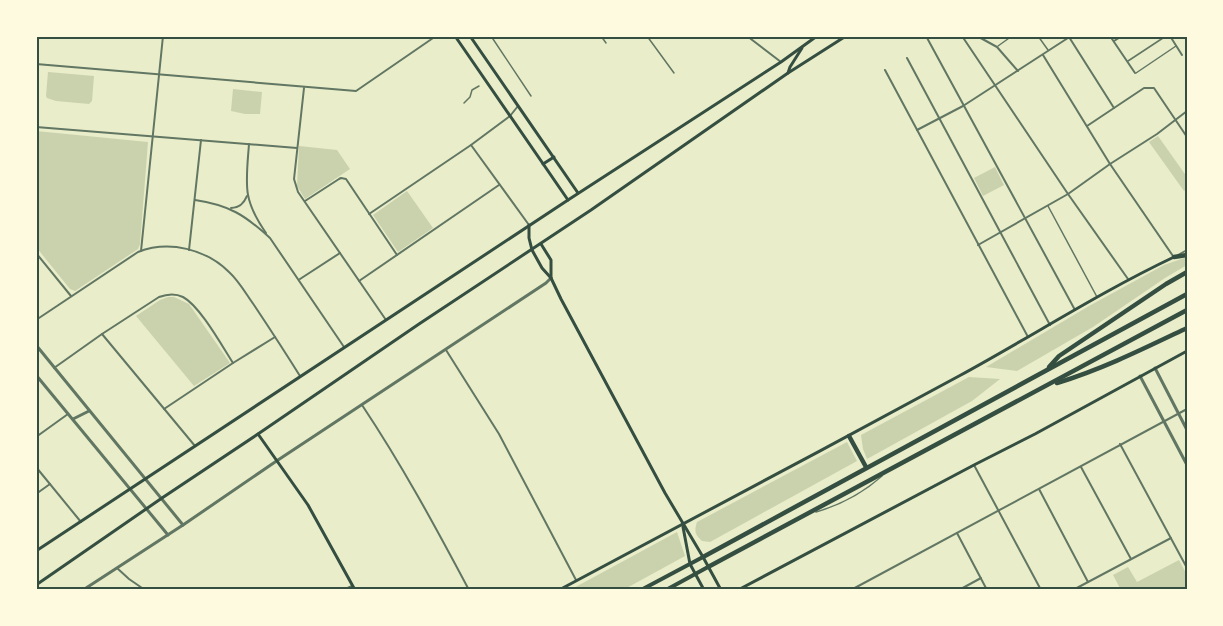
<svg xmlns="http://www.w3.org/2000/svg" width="1223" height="626" font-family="'IBM Plex Serif',serif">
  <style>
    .green { fill: #cad2ad }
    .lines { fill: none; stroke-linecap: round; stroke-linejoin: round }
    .service { stroke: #617663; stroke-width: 1.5 }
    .pedestrian { stroke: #617663; stroke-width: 1.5 }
    .minor { stroke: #617663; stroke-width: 2 }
    .tertiary { stroke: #617663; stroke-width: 3 }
    .secondary { stroke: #344e41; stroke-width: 3 }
    .trunk { stroke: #344e41; stroke-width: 4 }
    .motorway { stroke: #344e41; stroke-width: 4.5 }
    .neatline { fill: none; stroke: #344e41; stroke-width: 2 }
  </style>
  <rect width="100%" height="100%" fill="#e9edc9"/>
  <g class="green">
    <polygon points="48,72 94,76 92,101 89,104 56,101 47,98 46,96"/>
    <polygon points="233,89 262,92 260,114 245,114 231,111"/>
    <polygon points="36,131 148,142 140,244 138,249 75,291 70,289 36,247"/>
    <polygon points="1158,136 1187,177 1187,189 1184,191 1149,142"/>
    <polygon points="299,146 337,150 350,169 305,199 297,186"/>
    <polygon points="995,167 1004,185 983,196 974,178"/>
    <polygon points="407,191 433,228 398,252 373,215"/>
    <polygon points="1187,257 1187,265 1165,278 1093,327 1017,371 986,367 1089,306 1164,265"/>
    <polygon points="168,297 174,297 189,304 230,363 194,386 136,316 160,300"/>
    <polygon points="969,377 1000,379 972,401 867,459 863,449 861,435"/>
    <path d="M847,442l10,19 -147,81 -8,-1c-7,-6 -8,-10 -5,-19z"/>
    <polygon points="677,532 685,556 623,590 570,590"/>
    <polygon points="1179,560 1187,575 1187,590 1121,590 1113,575 1128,567 1137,582"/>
  </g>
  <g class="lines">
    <g class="service">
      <polyline points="491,36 531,96"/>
      <polyline points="647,36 674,73"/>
      <polyline points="1048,206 1097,297"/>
      <path d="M816,512c24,-7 47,-19 66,-36"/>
    </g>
    <g class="pedestrian">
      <polyline points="601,36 606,43"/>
      <polyline points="1038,36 1048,50"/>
      <polyline points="998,46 1012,36"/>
      <polyline points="1128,61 1166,36"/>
      <polyline points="1136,73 1176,46"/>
      <polyline points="464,103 470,97 472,90 479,86"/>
    </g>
    <g class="minor">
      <polyline points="747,36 781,62"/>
      <polyline points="926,36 1075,310"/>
      <polyline points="962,36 1068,194 1128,279"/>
      <polyline points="977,36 997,47 1018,71"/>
      <polyline points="1110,36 1135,73"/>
      <polyline points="1170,36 1182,55"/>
      <polyline points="1069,37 1114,108"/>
      <polyline points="1114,41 1122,36"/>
      <polyline points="1043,55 1110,164 1173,256"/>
      <polyline points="907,58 1050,325"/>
      <polyline points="36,64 356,91 436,36"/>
      <polyline points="885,70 1028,337"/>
      <polyline points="304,88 294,179 298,192 386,320"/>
      <polyline points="1087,126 1144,88 1154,88 1187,137"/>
      <polyline points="36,127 297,148"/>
      <polyline points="917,130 963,106 1071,36"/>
      <path d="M249,144c-3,40 -7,55 17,89"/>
      <polyline points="471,145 529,225"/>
      <path d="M195,200c34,5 50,15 75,38l74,109"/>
      <polyline points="305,201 339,179 341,178 346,179 397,255"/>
      <path d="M231,208c9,0 13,-5 16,-12"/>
      <polyline points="369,214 471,145 510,116 518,106"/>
      <polyline points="978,245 1068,194 1110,164 1157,134 1187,111"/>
      <polyline points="189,250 201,140"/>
      <polyline points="141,251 163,36"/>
      <polyline points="36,253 71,296"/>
      <polyline points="1178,255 1187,250"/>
      <polyline points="300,279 340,253"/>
      <polyline points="359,281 499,185"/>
      <path d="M36,320l102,-68c31,-12 68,-3 91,20 10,9 17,22 25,33 16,24 31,47 46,71"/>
      <polyline points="102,334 195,446"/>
      <polyline points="446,350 499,434 576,580"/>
      <path d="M54,368l48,-34 57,-37c8,-3 16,-4 24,0 17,9 39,49 50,66"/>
      <path d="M362,405c40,60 73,121 107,185"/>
      <polyline points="164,409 233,363 275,337"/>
      <polyline points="36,437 68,414"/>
      <polyline points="1120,444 1187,568"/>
      <polyline points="974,465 1041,590"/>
      <polyline points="36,467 81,522"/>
      <polyline points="1081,467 1131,559"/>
      <polyline points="1039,489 1088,582"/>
      <polyline points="36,494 50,484"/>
      <polyline points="957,533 987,590"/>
      <polyline points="117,568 129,579 145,590"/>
      <polyline points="343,590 352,586"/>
      <polyline points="851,590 1187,409"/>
      <polyline points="959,590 981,578"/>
      <polyline points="1073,590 1171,538"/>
    </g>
    <g class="tertiary">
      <polyline points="36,345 183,525"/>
      <polyline points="1155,368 1187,430"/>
      <polyline points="36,375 168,535"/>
      <polyline points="1140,376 1187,465"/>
      <polyline points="73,419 89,411"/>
      <polyline points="83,590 183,525 278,460 546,283 551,278"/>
    </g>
    <g class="secondary">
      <polyline points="455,36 568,200"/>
      <polyline points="470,36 578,193"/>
      <polyline points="788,73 790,67 802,48"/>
      <polyline points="543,164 554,157"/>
      <polyline points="529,225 529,238 532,250 542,268 551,278 561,299 665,493 703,557 721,590"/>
      <polyline points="541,244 551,260 551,278"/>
      <polyline points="258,434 308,505 355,590"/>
      <polyline points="683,527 690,564 704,590"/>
      <polyline points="36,551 568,200 781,62 817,36"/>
      <polyline points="36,585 162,498 258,434 419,324 591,210 788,73 846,36"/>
      <path d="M559,590c134,-71 267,-142 400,-214 72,-39 141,-84 215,-119"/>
      <polyline points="738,590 974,465 1035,434 1187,351"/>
    </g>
    <g class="trunk">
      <polyline points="641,590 703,557"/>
      <polyline points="666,590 708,567"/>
    </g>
    <g class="motorway">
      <polyline points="1174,257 1187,255"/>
      <polyline points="1049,367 1059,356 1166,284 1187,272"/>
      <path d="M1057,383c46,-14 88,-35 130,-55"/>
      <polyline points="849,436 866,467"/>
      <polyline points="703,557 1187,294"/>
      <polyline points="708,567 1187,310"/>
    </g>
  </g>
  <rect width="1223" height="626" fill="none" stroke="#fefae0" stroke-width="75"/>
  <rect x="38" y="38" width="1148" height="550" class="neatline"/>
</svg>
